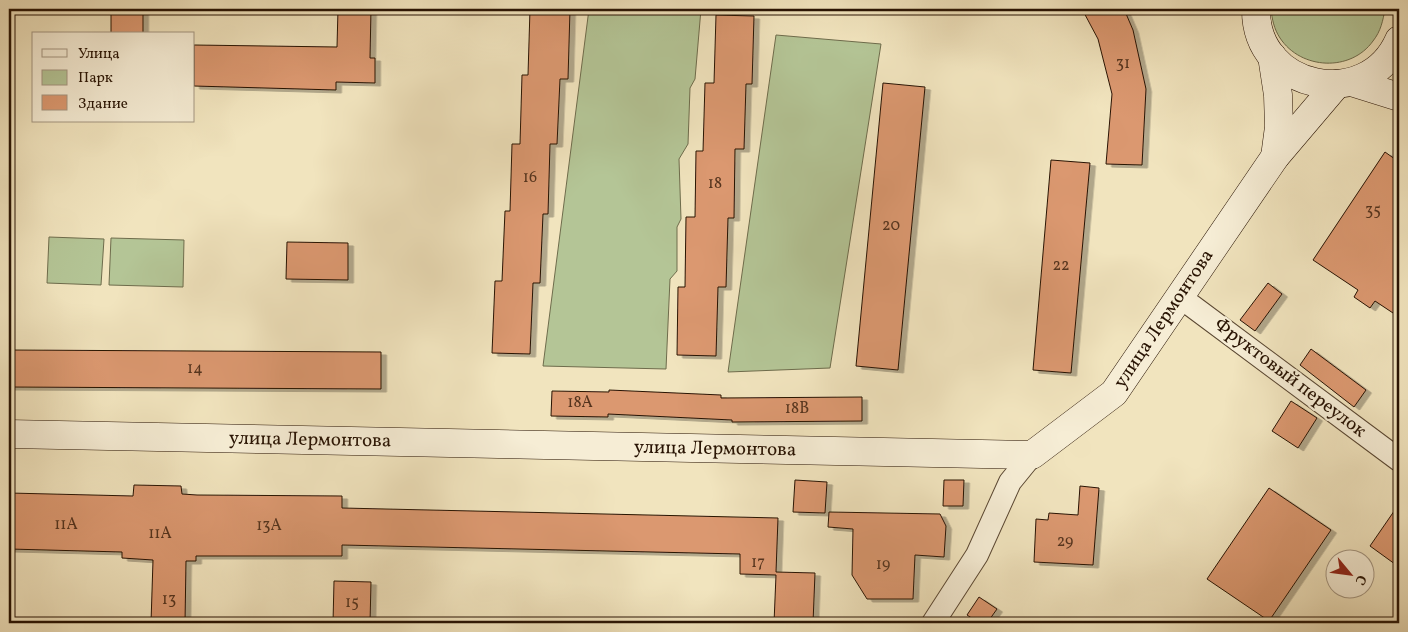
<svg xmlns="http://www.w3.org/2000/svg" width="1408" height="632" font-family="Vollkorn,serif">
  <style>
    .green { fill: #b4c596; stroke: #6e6c4c }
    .building { fill: #db986f; stroke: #281303; filter: url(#shadow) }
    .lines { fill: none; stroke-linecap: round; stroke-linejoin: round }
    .minor-casing { stroke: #5a4732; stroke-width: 24 }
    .secondary-casing { stroke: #281303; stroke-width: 29 }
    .minor { stroke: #f6edd5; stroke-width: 22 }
    .secondary { stroke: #f6edd5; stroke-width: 28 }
    .labels { text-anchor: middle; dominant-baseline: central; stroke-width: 4.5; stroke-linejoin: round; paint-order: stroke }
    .number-label { font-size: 16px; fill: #55341e }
    .street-label { font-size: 19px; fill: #281303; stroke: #f6edd5 }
  </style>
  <defs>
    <filter id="shadow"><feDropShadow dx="5.5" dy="3" stdDeviation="0" flood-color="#0004"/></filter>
  </defs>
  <rect width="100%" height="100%" fill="#f1e4be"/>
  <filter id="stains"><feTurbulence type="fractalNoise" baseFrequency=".004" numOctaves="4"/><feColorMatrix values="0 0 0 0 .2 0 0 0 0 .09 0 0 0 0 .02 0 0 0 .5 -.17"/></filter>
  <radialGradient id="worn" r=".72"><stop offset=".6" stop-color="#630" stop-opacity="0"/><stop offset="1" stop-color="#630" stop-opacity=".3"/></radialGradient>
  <g class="green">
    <polygon points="589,9 701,9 695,79 690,88 688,144 679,159 681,219 677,227 677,271 670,279 666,369 543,366"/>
    <path d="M1271,9h114c-2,11 -4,22 -12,32 -22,31 -72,29 -93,-3 -6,-9 -8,-19 -9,-29z"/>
    <polygon points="776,35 881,44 830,368 728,372"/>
    <polygon points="49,237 104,239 101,285 47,283"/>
    <polygon points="111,238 184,240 183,287 109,285"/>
  </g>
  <g class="building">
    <rect x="111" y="9" width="32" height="25"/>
    <polygon points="338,9 371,9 370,58 375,58 375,83 336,82 336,90 194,86 194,45 337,47"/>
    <polygon points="530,9 570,9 568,79 560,79 557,144 550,144 548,214 543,214 540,283 533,283 530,354 492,353 495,281 502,281 505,211 510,211 512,144 520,144 522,75 528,75"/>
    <polygon points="1082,9 1124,9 1133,30 1146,89 1142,165 1106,164 1112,94 1098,39"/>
    <polygon points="716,15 754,16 752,84 746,84 744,149 735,149 734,218 728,218 726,287 718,287 716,356 677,355 678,287 685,287 686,217 695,217 696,151 703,151 705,83 714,83"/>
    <polygon points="883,83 925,87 898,370 856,366"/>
    <polygon points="1385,152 1399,162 1399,317 1375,301 1370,308 1354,297 1358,290 1313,260"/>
    <polygon points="1051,160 1090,163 1071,373 1033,370"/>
    <polygon points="287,242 348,243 348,280 286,279"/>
    <polygon points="1268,283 1282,294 1255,331 1240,320"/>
    <polygon points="1311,349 1366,390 1354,407 1300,365"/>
    <polygon points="9,350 381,352 381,389 9,387"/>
    <polygon points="609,390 721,395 721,398 862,397 862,421 732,422 732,420 608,414 608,417 551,416 552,391 609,392"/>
    <polygon points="1291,401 1317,418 1298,448 1272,431"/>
    <polygon points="795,480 827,482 825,513 793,512"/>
    <polygon points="944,480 964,480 963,506 943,506"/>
    <polygon points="134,485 181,486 182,494 197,495 342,496 342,508 778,518 776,572 815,573 813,623 774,623 776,575 740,574 740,554 342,545 342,556 196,556 196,561 186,561 185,623 151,623 153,560 122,558 122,552 9,549 9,493 133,496"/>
    <polygon points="1080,486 1099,488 1093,565 1034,562 1036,519 1048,520 1049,513 1078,515"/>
    <polygon points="1269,488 1331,530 1269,621 1207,579"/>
    <polygon points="1399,504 1399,567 1370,546"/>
    <polygon points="829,512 940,514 946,526 944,557 915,555 913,599 867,599 852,575 853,529 828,527"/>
    <polygon points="334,581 371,582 370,623 333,623"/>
    <polygon points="979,597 997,609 987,623 979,623 967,615"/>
  </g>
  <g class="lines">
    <g class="minor-casing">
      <g id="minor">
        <polyline points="1180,297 1399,460"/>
        <polyline points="933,623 977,555 1010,482 1032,455"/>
      </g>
    </g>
    <g class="secondary-casing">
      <g id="secondary">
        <path d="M1256,9c-1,81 111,104 143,31"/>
        <polyline points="1272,56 1278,95 1279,127 1275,157"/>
        <polyline points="1351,82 1399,97"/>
        <polyline points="9,434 1032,455 1114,393 1275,157 1337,84"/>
      </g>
    </g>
    <use href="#minor" class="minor"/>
    <use href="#secondary" class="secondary"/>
  </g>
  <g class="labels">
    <g class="number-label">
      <text x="1123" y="64">31</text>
      <text x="530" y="178">16</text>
      <text x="715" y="184">18</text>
      <text x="1373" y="211">35</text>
      <text x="891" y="226">20</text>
      <text x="1061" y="266">22</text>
      <text x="195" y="369">14</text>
      <text x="580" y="403">18А</text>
      <text x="797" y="409">18В</text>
      <text x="66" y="525">11А</text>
      <text x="269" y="526">13А</text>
      <text x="160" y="534">11А</text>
      <text x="1065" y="542">29</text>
      <text x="758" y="563">17</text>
      <text x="883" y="565">19</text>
      <text x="169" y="600">13</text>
      <text x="352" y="603">15</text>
    </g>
    <g class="street-label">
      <text transform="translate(1164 319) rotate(-56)">улица Лермонтова</text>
      <text transform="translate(1290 378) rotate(37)">Фруктовый переулок</text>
      <text transform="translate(310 440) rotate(1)">улица Лермонтова</text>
      <text transform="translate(715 449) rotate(1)">улица Лермонтова</text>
    </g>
  </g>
  <rect width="1408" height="632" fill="none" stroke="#f1e4be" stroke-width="30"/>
  <rect x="10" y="10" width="1388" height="612" fill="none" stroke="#281303" stroke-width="2.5"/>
  <rect x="15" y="15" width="1378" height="602" fill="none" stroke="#281303"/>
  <rect x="32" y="32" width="162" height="90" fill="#f6edd5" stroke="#a49681"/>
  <rect x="42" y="49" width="25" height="8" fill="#f6edd5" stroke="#a49681"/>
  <text x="78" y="58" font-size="15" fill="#281303">Улица</text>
  <rect x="42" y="70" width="25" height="15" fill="#b4c596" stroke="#a49681"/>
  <text x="78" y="82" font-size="15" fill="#281303">Парк</text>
  <rect x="42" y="95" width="25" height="15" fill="#db986f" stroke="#a49681"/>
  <text x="78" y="108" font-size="15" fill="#281303">Здание</text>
  <g transform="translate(1350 574) rotate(119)"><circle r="24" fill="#f6edd5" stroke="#a49681"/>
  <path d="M0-4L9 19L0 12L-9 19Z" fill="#8f2418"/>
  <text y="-8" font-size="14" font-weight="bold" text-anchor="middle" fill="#281303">С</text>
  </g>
  <rect width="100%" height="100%" filter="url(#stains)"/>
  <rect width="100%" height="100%" fill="url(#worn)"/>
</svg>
